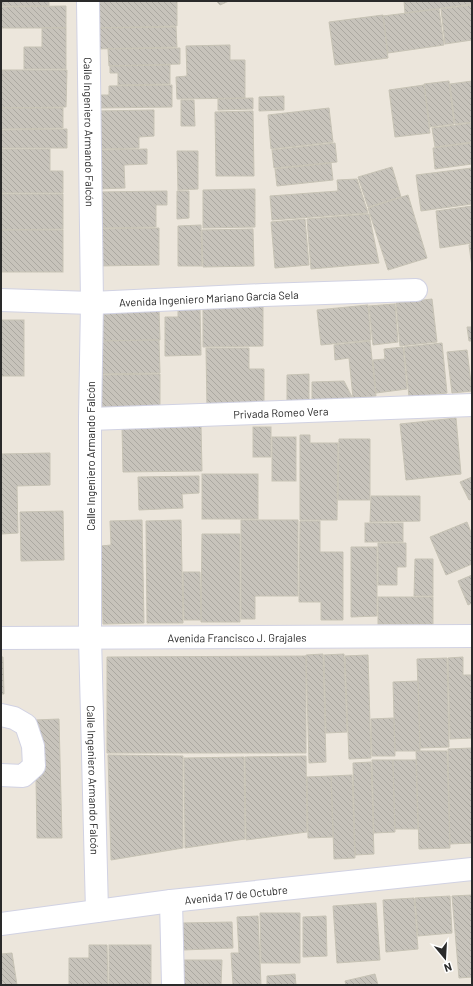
<svg xmlns="http://www.w3.org/2000/svg" width="473" height="986" font-family="Barlow,sans-serif">
  <style>
    .building { fill: url(#building-back-hatch); stroke: #c7c3b5 }
    .lines { fill: none; stroke-linecap: round; stroke-linejoin: round }
    .minor-casing { stroke: #d1d2e3; stroke-width: 24 }
    .minor { stroke: #fff; stroke-width: 22 }
    .labels { text-anchor: middle; dominant-baseline: central; stroke-width: 3; stroke-linejoin: round; paint-order: stroke }
    .street-label { font-size: 11px; fill: #2a2a2a; stroke: #fff }
  </style>
  <defs>
    <pattern id="building-back-hatch" width="6" height="6" patternUnits="userSpaceOnUse"><rect width="6" height="6" fill="#c7c3bb"/><path d="M-1 5l2 2M0 0l6 6M5-1l2 2" fill="none" stroke="#aba8a1"/></pattern>
  </defs>
  <rect width="100%" height="100%" fill="#ece6dc"/>
  <g class="building">
    <rect x="1" y="1" width="48" height="5"/>
    <polygon points="96,1 177,1 177,26 96,28"/>
    <polygon points="216,1 229,1 220,5"/>
    <polygon points="404,1 472,1 472,4 405,13"/>
    <polygon points="472,5 472,40 445,44 441,9"/>
    <polygon points="66,6 66,28 1,28 1,7"/>
    <polygon points="439,9 444,45 388,53 383,16"/>
    <polygon points="383,15 388,58 335,65 329,22"/>
    <polygon points="176,27 177,47 96,49 96,28"/>
    <polygon points="42,28 66,28 66,69 24,69 24,47 42,47"/>
    <polygon points="230,45 230,60 245,60 245,98 177,99 176,77 187,76 186,46"/>
    <polygon points="180,48 180,64 109,66 108,49"/>
    <polygon points="170,65 170,84 118,85 118,73 110,73 110,66"/>
    <polygon points="1,70 67,70 66,107 1,108"/>
    <polygon points="449,81 454,124 430,127 424,84"/>
    <polygon points="472,81 472,122 455,124 450,84"/>
    <polygon points="172,85 172,107 98,108 98,95 109,95 109,86"/>
    <polygon points="424,85 430,133 395,137 389,90"/>
    <polygon points="284,96 284,110 259,111 259,97"/>
    <polygon points="253,98 253,109 218,110 218,99"/>
    <polygon points="181,100 194,100 195,126 181,126"/>
    <polygon points="1,108 63,108 63,128 1,129"/>
    <polygon points="329,108 333,142 271,149 268,115"/>
    <polygon points="154,110 154,136 139,137 139,148 98,149 97,111"/>
    <polygon points="253,111 254,176 216,176 215,112"/>
    <polygon points="472,123 472,142 435,147 432,128"/>
    <polygon points="67,129 67,148 1,148 1,130"/>
    <polygon points="335,143 337,162 274,168 272,150"/>
    <polygon points="472,143 472,164 435,169 433,148"/>
    <polygon points="1,149 50,149 50,171 63,171 63,193 1,193"/>
    <polygon points="147,149 147,164 124,165 125,188 99,189 99,150"/>
    <polygon points="177,151 198,151 198,189 178,190"/>
    <polygon points="331,163 333,180 277,186 275,169"/>
    <polygon points="392,167 401,197 368,207 358,177"/>
    <polygon points="472,168 472,204 421,211 416,175"/>
    <polygon points="357,179 368,213 272,220 270,196 338,191 337,180"/>
    <polygon points="255,189 255,227 203,228 203,190"/>
    <polygon points="167,191 167,205 156,205 156,227 99,228 98,192"/>
    <polygon points="177,191 189,191 189,218 177,219"/>
    <polygon points="1,194 63,194 63,229 1,230"/>
    <polygon points="408,195 427,258 388,270 368,208"/>
    <polygon points="472,206 472,243 440,248 436,211"/>
    <polygon points="369,214 379,263 311,269 307,219"/>
    <polygon points="305,219 309,265 275,268 271,222"/>
    <polygon points="201,225 202,266 178,266 178,226"/>
    <polygon points="159,228 159,265 96,266 95,229"/>
    <polygon points="253,229 254,266 203,267 202,230"/>
    <rect x="1" y="230" width="62" height="42"/>
    <polygon points="472,244 472,267 469,245"/>
    <polygon points="432,299 437,342 400,346 396,303"/>
    <polygon points="263,303 263,346 203,347 203,304"/>
    <polygon points="395,304 398,342 373,345 369,306"/>
    <polygon points="368,305 371,340 321,345 317,310"/>
    <polygon points="178,308 200,308 201,355 165,356 165,317 178,317"/>
    <polygon points="159,310 160,340 98,341 98,311"/>
    <rect x="1" y="320" width="23" height="56"/>
    <polygon points="467,327 472,327 472,341 469,341"/>
    <polygon points="159,340 160,373 100,374 99,341"/>
    <polygon points="370,341 376,396 353,398 349,358 335,360 334,345"/>
    <polygon points="442,343 447,393 409,397 404,347"/>
    <polygon points="403,347 407,389 376,393 373,360 385,359 384,349"/>
    <polygon points="206,348 249,348 249,369 264,369 264,407 207,409"/>
    <polygon points="467,350 472,391 452,393 447,352"/>
    <polygon points="160,374 160,406 99,407 98,375"/>
    <polygon points="309,374 309,407 287,407 287,375"/>
    <polygon points="344,381 355,403 312,404 312,382"/>
    <polygon points="456,418 461,474 406,480 400,424"/>
    <polygon points="201,426 202,471 123,472 122,427"/>
    <rect x="253" y="427" width="18" height="30"/>
    <polygon points="300,435 310,435 310,443 338,443 337,520 300,520"/>
    <rect x="272" y="437" width="24" height="44"/>
    <polygon points="339,439 370,439 370,500 338,500"/>
    <polygon points="50,453 50,485 17,486 18,533 1,534 1,454"/>
    <rect x="202" y="474" width="56" height="45"/>
    <polygon points="199,476 199,493 182,494 183,508 139,510 138,477"/>
    <polygon points="472,477 472,499 469,500 460,482"/>
    <polygon points="371,496 420,496 420,521 370,522"/>
    <polygon points="63,511 64,560 21,561 20,512"/>
    <polygon points="142,520 144,623 103,624 101,546 111,545 110,521"/>
    <polygon points="181,520 183,623 147,623 146,521"/>
    <polygon points="241,520 298,520 298,596 255,596 255,619 241,619"/>
    <polygon points="300,521 320,521 320,552 343,552 343,620 321,620 321,602 299,602"/>
    <polygon points="467,522 472,535 472,564 446,575 430,537"/>
    <rect x="365" y="523" width="38" height="19"/>
    <polygon points="202,534 240,534 240,622 201,622"/>
    <polygon points="378,543 406,543 406,567 397,567 397,585 378,585"/>
    <polygon points="351,547 377,547 377,616 351,617"/>
    <polygon points="415,559 433,559 433,596 414,596"/>
    <polygon points="183,572 200,572 201,620 184,620"/>
    <polygon points="472,575 472,603 468,605 458,581"/>
    <rect x="378" y="597" width="55" height="27"/>
    <polygon points="323,654 326,762 309,763 306,655"/>
    <polygon points="344,654 347,732 326,733 324,655"/>
    <polygon points="368,655 371,758 349,759 345,656"/>
    <polygon points="306,656 306,753 107,753 107,657"/>
    <polygon points="1,657 3,657 4,694 1,694"/>
    <polygon points="463,657 463,675 472,675 472,738 450,739 448,658"/>
    <polygon points="447,658 449,747 420,748 417,659"/>
    <polygon points="418,681 420,751 395,751 393,682"/>
    <polygon points="394,718 395,756 372,756 371,719"/>
    <polygon points="59,719 62,838 37,838 35,720"/>
    <polygon points="472,748 472,843 450,844 448,749"/>
    <polygon points="416,751 447,751 450,848 419,849"/>
    <polygon points="108,755 183,756 183,848 111,860"/>
    <polygon points="306,756 307,832 246,840 245,757"/>
    <polygon points="244,757 245,839 185,848 184,758"/>
    <polygon points="372,760 393,760 395,832 374,833"/>
    <polygon points="393,760 416,760 418,829 395,829"/>
    <polygon points="371,762 374,854 355,855 353,763"/>
    <polygon points="352,775 355,858 334,859 331,776"/>
    <polygon points="331,776 333,837 308,838 307,777"/>
    <polygon points="472,895 472,977 459,978 452,896"/>
    <polygon points="450,896 452,933 418,936 415,898"/>
    <polygon points="414,898 418,949 386,952 383,900"/>
    <polygon points="376,903 380,960 337,963 333,906"/>
    <polygon points="260,913 300,913 300,963 261,963"/>
    <polygon points="258,916 261,985 233,985 231,953 239,953 237,917"/>
    <polygon points="326,916 327,956 303,957 303,917"/>
    <polygon points="232,922 233,948 183,950 182,923"/>
    <polygon points="89,945 107,945 108,985 69,985 69,958 89,958"/>
    <rect x="109" y="945" width="42" height="40"/>
    <polygon points="12,953 17,985 1,985 1,954"/>
    <polygon points="180,960 222,960 221,985 179,985"/>
    <polygon points="295,974 296,985 267,985 267,976"/>
    <polygon points="375,974 378,985 346,985 345,981"/>
  </g>
  <g class="lines">
    <g class="minor-casing">
      <g id="minor">
        <path id="s1" d="M88,1l4,302 -2,116v218l7,274"/>
        <path id="s2" d="M1,300l91,3 172,-8 152,-5"/>
        <path id="s3" d="M90,419l382,-14"/>
        <path id="s4" d="M1,638l471,-2"/>
        <polyline points="1,715 14,718 26,725 33,746 34,766 23,776 1,775"/>
        <polyline points="171,901 173,985"/>
        <path id="s5" d="M1,924l170,-23 301,-32"/>
      </g>
    </g>
    <use href="#minor" class="minor"/>
  </g>
  <g class="labels">
    <g class="street-label">
      <text stroke="none"><textPath href="#s1" startOffset="131">Calle Ingeniero Armando Falcón</textPath></text>
      <text stroke="none"><textPath href="#s2" startOffset="208">Avenida Ingeniero Mariano García Sela</textPath></text>
      <text stroke="none"><textPath href="#s3" startOffset="191">Privada Romeo Vera</textPath></text>
      <text transform="translate(90 456) rotate(-90)">Calle Ingeniero Armando Falcón</text>
      <text stroke="none"><textPath href="#s4" startOffset="236">Avenida Francisco J. Grajales</textPath></text>
      <text stroke="none"><textPath href="#s1" startOffset="779">Calle Ingeniero Armando Falcón</textPath></text>
      <text stroke="none"><textPath href="#s5" startOffset="237">Avenida 17 de Octubre</textPath></text>
    </g>
  </g>
  <rect width="473" height="986" fill="none" stroke="#2a2a2a" stroke-width="4"/>
  <g transform="translate(445 958) rotate(162)" stroke="#ffffff" stroke-width="3" paint-order="stroke">
  <path d="M0-3L7 15L0 10L-7 15Z" fill="#2a2a2a"/>
  <text y="-6" font-size="11" font-weight="bold" text-anchor="middle" fill="#2a2a2a">N</text>
  </g>
</svg>
